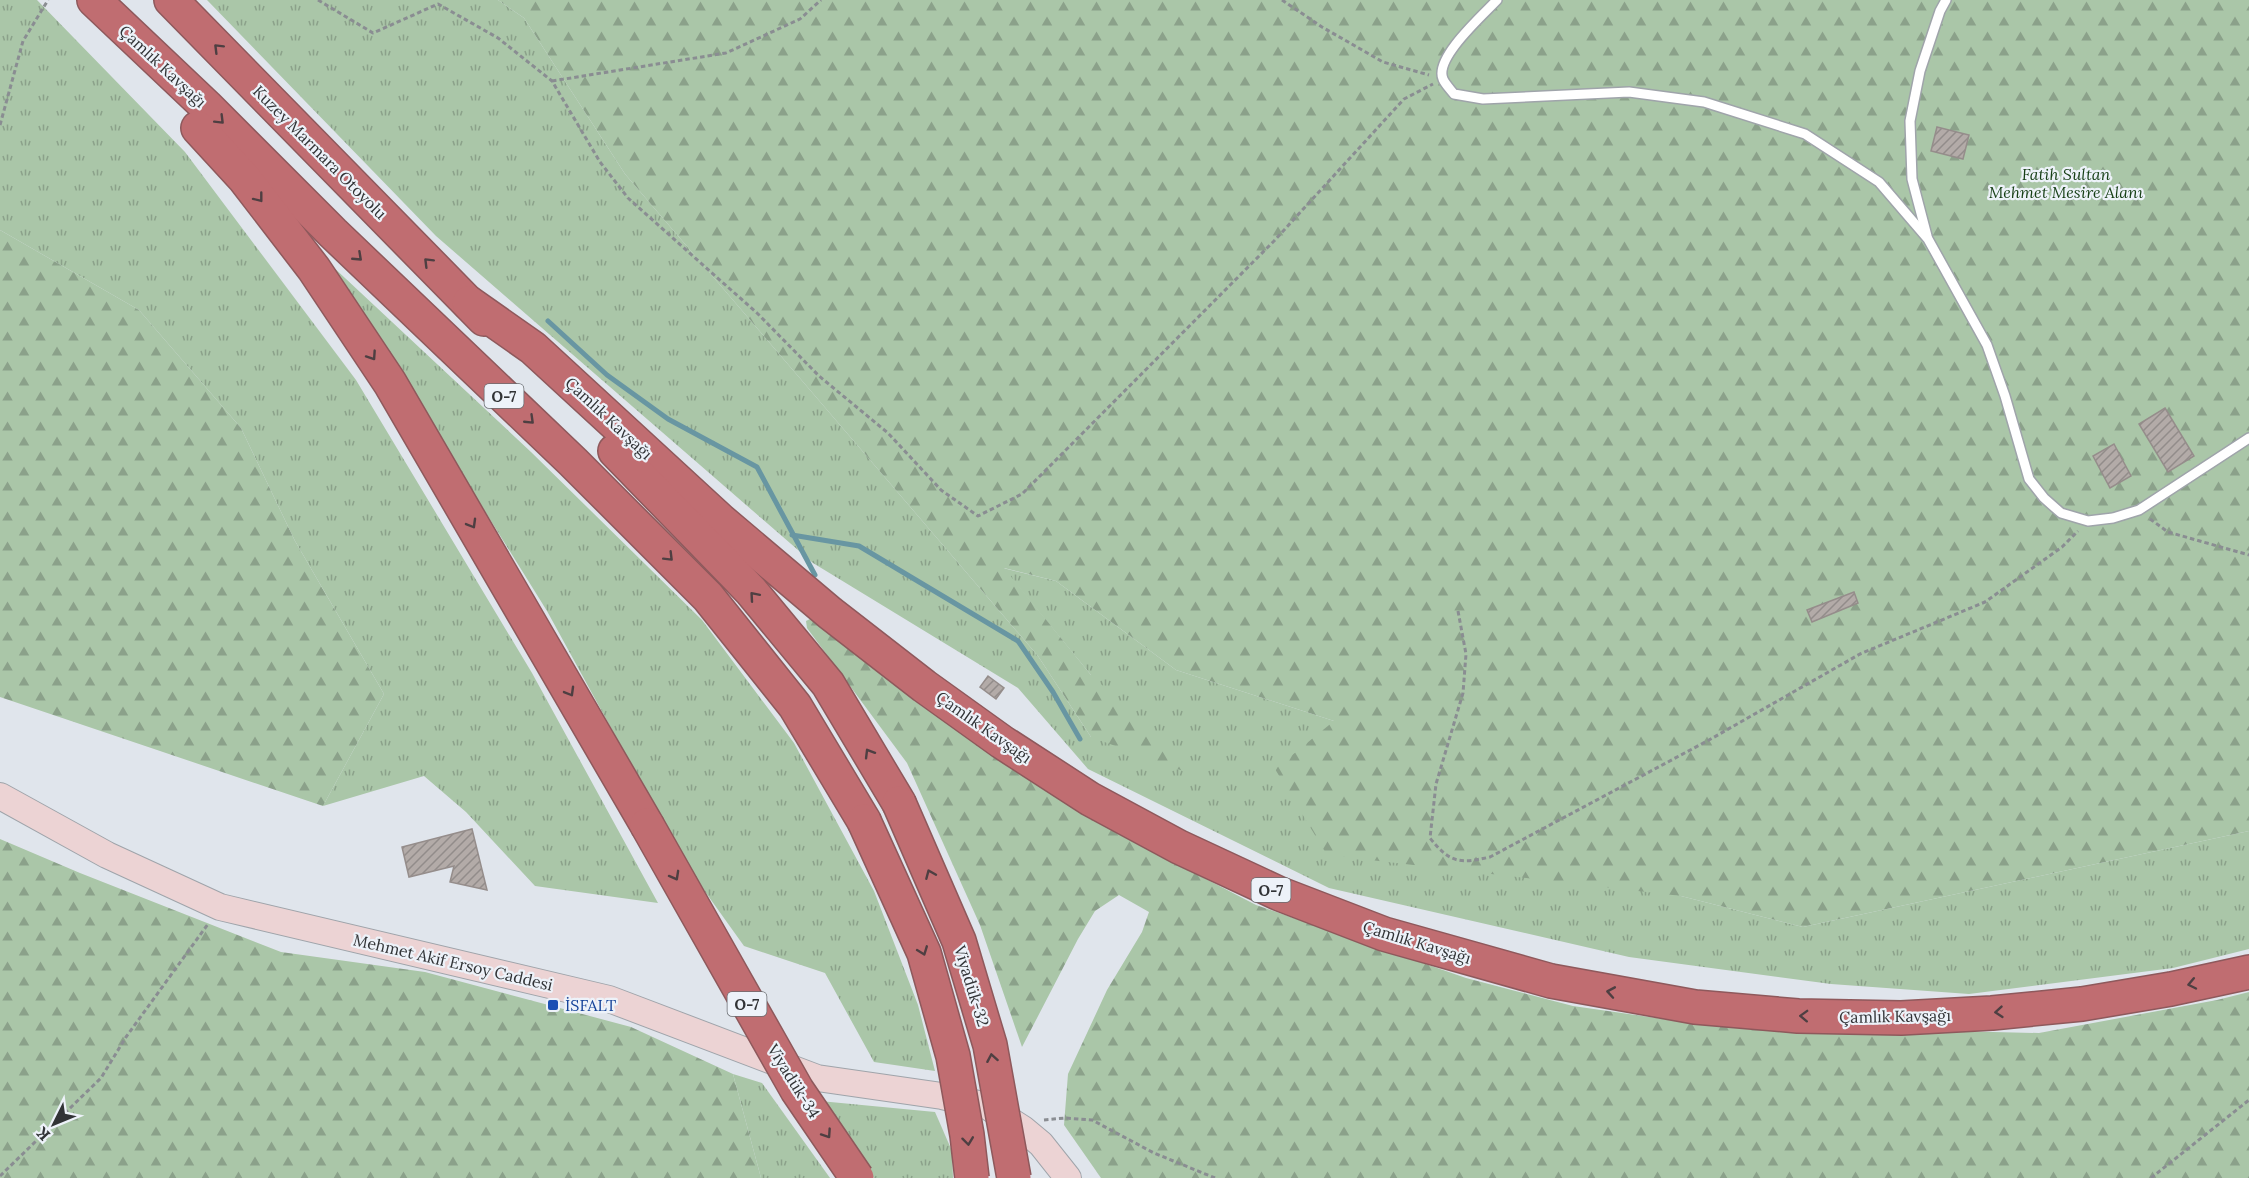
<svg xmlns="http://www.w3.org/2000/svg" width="2249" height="1178" font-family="Lora,serif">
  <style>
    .grass { fill: url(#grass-tufts) }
    .forest { fill: url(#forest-firs) }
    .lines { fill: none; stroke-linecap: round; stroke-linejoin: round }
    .stream { stroke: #6896a2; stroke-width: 5 }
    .building { fill: url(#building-hatch); stroke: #958d8b; stroke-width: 1.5 }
    .service-casing { stroke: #9fa4aa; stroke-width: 12 }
    .secondary-casing { stroke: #9fa4aa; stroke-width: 28 }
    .motorway-casing { stroke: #8e595c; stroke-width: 36 }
    .path { stroke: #8a8d92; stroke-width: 3; stroke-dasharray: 4.5 3; stroke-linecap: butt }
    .service { stroke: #fff; stroke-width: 9 }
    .secondary { stroke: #ecd3d4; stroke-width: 26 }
    .motorway { stroke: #c06d71; stroke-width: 33 }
    .motorway-bridge-casing { stroke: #8e595c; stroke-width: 36; stroke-linecap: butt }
    .motorway-bridge { stroke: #c06d71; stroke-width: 33 }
    .oneway { stroke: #4e3f42 }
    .transit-dot { fill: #1a4fb4; stroke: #edf2f9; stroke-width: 2 }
    .labels { text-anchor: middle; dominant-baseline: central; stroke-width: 4.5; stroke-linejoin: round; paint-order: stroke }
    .shield { fill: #edf2f9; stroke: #696c70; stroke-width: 1.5 }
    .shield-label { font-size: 15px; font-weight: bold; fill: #313336 }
    .street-label { font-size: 16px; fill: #313336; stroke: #edf2f9 }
    .park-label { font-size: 16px; font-style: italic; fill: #153e14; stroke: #edf2f9 }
    .transit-label { font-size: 16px; fill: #164399; stroke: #edf2f9; text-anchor: start }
  </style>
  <defs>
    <pattern id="grass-tufts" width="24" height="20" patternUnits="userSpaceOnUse" patternTransform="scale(1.5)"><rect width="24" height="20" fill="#aac6a8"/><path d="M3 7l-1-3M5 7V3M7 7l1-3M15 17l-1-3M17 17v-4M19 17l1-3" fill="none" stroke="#8ba18a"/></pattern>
    <pattern id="forest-firs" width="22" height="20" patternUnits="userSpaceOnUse" patternTransform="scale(1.5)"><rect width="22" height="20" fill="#aac6a8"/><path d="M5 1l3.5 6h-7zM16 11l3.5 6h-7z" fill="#8ba18a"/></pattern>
    <pattern id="building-hatch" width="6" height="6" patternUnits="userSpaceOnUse" patternTransform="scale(1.5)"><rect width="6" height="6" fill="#b3aba8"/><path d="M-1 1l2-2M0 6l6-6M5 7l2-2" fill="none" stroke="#928c8a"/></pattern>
  </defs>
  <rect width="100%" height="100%" fill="#e0e5ec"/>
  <g class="grass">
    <polygon points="0,0 37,0 185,152 356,380 532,673 658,903 535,886 466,812 424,776 323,806 384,694 295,541 241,428 139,310 0,230"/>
    <polygon points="207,0 498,0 524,18 625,174 1038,656 1091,737 1091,675 1003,568 1056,581 1176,670 1334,721 1681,896 1803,927 2249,831 2249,949 2173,968 1969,994 1831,984 1629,957 1329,888 1088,769 1018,688 813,563 436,236"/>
    <polygon points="299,235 531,452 702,620 794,743 874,891 918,1005 935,1071 874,1062 825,973 744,946 686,865 547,611 394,365"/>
    <polygon points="733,1074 762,1083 830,1178 761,1178"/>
    <polygon points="820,1101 935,1112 952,1151 953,1178 874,1178"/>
  </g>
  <g class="forest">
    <polygon points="498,0 2249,0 2249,831 1803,927 1681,896 1327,855 1275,769 1334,721 1176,670 1056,581 1004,568 1091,675 1202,778 1091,737 1038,656 625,174 524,18"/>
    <polygon points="0,230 139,310 241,428 295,541 384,694 323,806 0,697"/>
    <polygon points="810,619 813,619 923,707 1133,841 1256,905 1466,978 1573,1006 1705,1025 2039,1033 2217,1000 2249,992 2249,1178 1101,1178 1064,1125 1068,1074 1107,990 1142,932 1149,912 1119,895 1095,911 1078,939 1022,1047 980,925 907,763 807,628 806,621"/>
    <polygon points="0,839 80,873 281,952 425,972 631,1027 733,1074 761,1178 0,1178"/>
  </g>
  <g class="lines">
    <g class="stream">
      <polyline points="548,321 607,375 668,419 757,467 815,575"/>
      <polyline points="792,535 859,546 1018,641 1053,692 1080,739"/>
    </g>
  </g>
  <g class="building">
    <polygon points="1937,127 1969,135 1963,159 1931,151"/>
    <polygon points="2165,408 2194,456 2168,472 2139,424"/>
    <polygon points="2114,444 2131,476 2110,488 2093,456"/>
    <polygon points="1854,592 1858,603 1812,622 1807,610"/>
    <polygon points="988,676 1004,688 996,699 980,687"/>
    <polygon points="472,829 487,890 450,882 454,866 409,877 402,847"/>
  </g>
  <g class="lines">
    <g class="service-casing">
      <g id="service">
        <path d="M1497,0c-14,15 -63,58 -54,79 2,5 8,11 11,15l29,5 146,-7 75,10 101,32 74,48 49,57 59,106 18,51 24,83 15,19 17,15 27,8 25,-3 26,-8 110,-72"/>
        <polyline points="1927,236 1912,179 1910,121 1920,71 1940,11 1946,0"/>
      </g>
    </g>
    <g class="secondary-casing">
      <polyline id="secondary" points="0,796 107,855 220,907 609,999 817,1078 942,1096 987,1106 1023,1129 1041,1144 1068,1178"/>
    </g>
    <g class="motorway-casing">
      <g id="motorway">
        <polyline points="94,0 206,106 333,233 573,462 708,597 795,706 864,821"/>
        <polyline points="171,0 484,319"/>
        <polyline points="198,128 244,178 314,269 390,383 647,825"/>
        <polyline points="469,303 533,348 720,520 830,613 924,686 1002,742 1090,799 1179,847 1280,894 1384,934 1551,981 1695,1007 1798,1016 1901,1018 1992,1013 2082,1004 2171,989 2249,972"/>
        <polyline points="615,451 751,591 828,684 899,803"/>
      </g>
    </g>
    <g class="path">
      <polyline points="318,0 373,33 438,4 498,38 552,81 600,162 628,198 758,314 819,376 888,433 941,490 978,516 1022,494 1274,241 1404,99 1433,84"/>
      <polyline points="1282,0 1322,27 1383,62 1429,75"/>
      <polyline points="552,81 726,53 800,19 821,0"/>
      <polyline points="0,125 23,41 48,0"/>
      <polyline points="2150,519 2168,532 2249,555"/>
      <path d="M1458,611l8,43 -3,39 -27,91 -6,54c20,25 29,26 60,19l219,-117 151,-86 125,-52 77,-55 16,-16"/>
      <polyline points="1044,1120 1065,1118 1092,1120 1154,1153 1215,1178"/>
      <polyline points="0,1176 101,1078 126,1037 208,924"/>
      <polyline points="2151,1178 2249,1100"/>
    </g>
    <use href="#service" class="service"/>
    <use href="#secondary" class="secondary"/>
    <use href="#motorway" class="motorway"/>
    <g class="motorway-bridge-casing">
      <g id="motorway-bridge">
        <polyline points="899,803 959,941 990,1045 1014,1178"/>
        <polyline points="864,821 924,953 953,1056 967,1135 972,1178"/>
        <polyline points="647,825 797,1090 857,1178"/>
      </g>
    </g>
    <use href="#motorway-bridge" class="motorway-bridge"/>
  </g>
  <defs><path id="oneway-chevron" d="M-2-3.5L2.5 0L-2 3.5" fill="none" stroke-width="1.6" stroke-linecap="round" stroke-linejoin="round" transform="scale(1.5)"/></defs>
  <g class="oneway">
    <use href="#oneway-chevron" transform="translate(218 48) rotate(-135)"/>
    <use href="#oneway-chevron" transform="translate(220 120) rotate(45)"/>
    <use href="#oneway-chevron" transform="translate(259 198) rotate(52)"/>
    <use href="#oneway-chevron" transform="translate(358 257) rotate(43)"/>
    <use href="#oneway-chevron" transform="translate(428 262) rotate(-135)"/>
    <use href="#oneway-chevron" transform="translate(372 356) rotate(56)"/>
    <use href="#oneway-chevron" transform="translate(530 420) rotate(44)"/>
    <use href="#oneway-chevron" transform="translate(472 524) rotate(60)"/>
    <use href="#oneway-chevron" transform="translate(669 557) rotate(45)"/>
    <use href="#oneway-chevron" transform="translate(754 596) rotate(-131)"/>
    <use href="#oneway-chevron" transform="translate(570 692) rotate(60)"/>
    <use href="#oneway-chevron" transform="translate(869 753) rotate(-121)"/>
    <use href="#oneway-chevron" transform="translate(930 874) rotate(-113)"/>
    <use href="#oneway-chevron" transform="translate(675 876) rotate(61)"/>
    <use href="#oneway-chevron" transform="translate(923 951) rotate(69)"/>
    <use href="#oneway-chevron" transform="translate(2192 984) rotate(168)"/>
    <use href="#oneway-chevron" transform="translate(1611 992) rotate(-170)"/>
    <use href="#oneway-chevron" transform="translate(1999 1012) rotate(175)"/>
    <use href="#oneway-chevron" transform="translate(1804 1016) rotate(-178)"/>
    <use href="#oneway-chevron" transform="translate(992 1058) rotate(-100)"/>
    <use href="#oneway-chevron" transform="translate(827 1134) rotate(56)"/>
    <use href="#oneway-chevron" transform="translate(968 1141) rotate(83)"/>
  </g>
  <rect class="transit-dot" x="547" y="999" width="12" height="12" rx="3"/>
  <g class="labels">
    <g class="shield">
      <rect x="484.5" y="384" width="39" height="24" rx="4.5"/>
      <rect x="1251.5" y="878" width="39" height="24" rx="4.5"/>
      <rect x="727.5" y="992" width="39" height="24" rx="4.5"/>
    </g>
    <g class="shield-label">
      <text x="504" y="396">O-7</text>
      <text x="1271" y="890">O-7</text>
      <text x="747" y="1004">O-7</text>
    </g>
    <g class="street-label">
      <text transform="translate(163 66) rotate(43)">Çamlık Kavşağı</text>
      <text transform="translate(320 152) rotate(45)">Kuzey Marmara Otoyolu</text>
      <text transform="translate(609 418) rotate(43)">Çamlık Kavşağı</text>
      <text transform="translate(984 727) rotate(35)">Çamlık Kavşağı</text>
      <text transform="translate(1417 942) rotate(17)">Çamlık Kavşağı</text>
      <text transform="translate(453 962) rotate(13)">Mehmet Akif Ersoy Caddesi</text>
      <text transform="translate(972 986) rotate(73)">Viyadük-32</text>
      <text transform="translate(1895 1016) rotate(-1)">Çamlık Kavşağı</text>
      <text transform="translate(794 1081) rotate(58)">Viyadük-34</text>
    </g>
    <g class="park-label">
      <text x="2066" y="174">Fatih Sultan<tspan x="2066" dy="18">Mehmet Mesire Alanı</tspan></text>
    </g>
    <g class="transit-label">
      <text x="565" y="1005">İSFALT</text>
    </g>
  </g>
  <g transform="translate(54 1124) rotate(227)" stroke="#edf2f9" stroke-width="4.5" paint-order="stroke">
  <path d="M0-4.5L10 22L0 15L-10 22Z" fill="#313336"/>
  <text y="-9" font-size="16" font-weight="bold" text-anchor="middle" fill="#313336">K</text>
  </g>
</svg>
